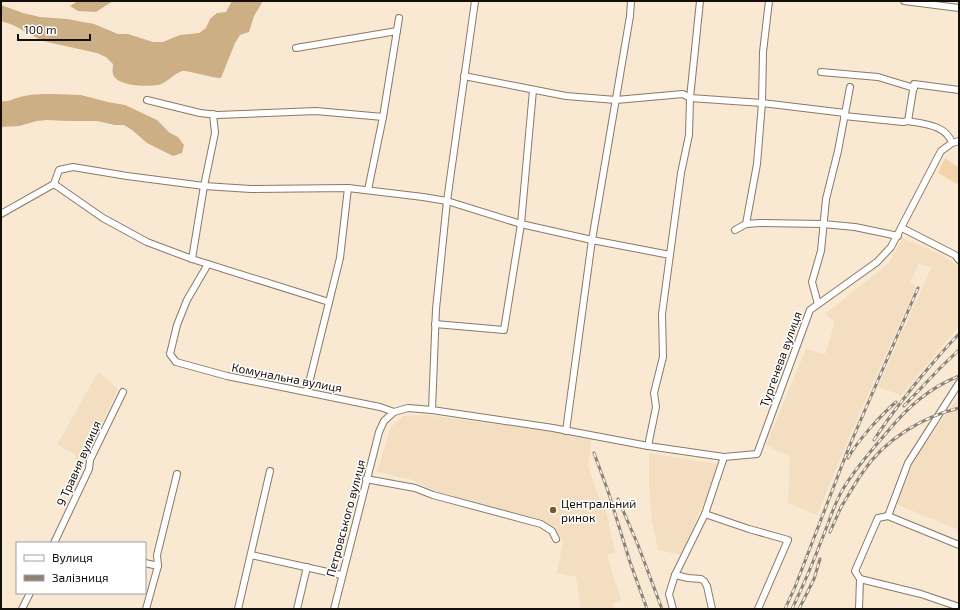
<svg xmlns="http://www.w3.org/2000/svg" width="960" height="610" font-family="'Exo 2',sans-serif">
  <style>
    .built { fill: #f3dec1 }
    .green { fill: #f2d3aa }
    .forest { fill: #cdaf86 }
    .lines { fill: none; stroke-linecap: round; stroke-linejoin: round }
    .minor-casing { stroke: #897a66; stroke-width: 8 }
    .minor { stroke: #fff; stroke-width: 6 }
    .rail-casing { stroke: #8d8273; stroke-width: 3 }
    .rail { stroke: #fff; stroke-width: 1.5; stroke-dasharray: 4.5; stroke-linecap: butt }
    .poi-dot { fill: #785a2e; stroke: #fff; stroke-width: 1.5 }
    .labels { text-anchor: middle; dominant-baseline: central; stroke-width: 3; stroke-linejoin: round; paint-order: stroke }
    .street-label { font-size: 12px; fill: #130e07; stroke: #fff }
    .poi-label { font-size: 12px; fill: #130e07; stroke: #fff; text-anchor: start }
  </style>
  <rect width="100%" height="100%" fill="#f9e9d2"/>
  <g class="built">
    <polygon points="903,238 938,253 957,265 959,270 959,326 901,395 878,387 931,268 919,263 910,282 916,286 847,442 817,515 788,503 790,457 766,445 806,349 825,354 835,322 825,314 889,263"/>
    <polygon points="98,372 118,389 82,466 75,461 76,455 57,445"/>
    <polygon points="959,396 959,530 896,504 917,455"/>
    <polygon points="425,415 592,436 588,466 600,501 604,501 615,552 607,555 621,600 613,603 615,608 613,609 581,609 576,577 557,573 563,541 554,529 545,526 545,523 517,517 516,513 482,507 451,498 451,495 441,493 422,485 413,480 377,472 391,427 403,416"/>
    <polygon points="649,453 717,464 708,493 681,555 658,550 652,521 649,485"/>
  </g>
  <polygon class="green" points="945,158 959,168 959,185 938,173"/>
  <g class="forest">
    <polygon points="78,1 113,1 96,12 78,11 70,6"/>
    <path d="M232,1h31l-9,15 -5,16 -9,3 -5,8 -14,35c-9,0 -33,-8 -39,-7 -9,3 -15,12 -24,14 -11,2 -42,1 -45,-11 -1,-3 0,-7 0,-10l-7,-7 -9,-4 -50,-11 -8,-3 -26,-14 -12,-4v-16l22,8 17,4 27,2 27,5 24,10h10l25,8h10l17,-7 19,-2 7,-5 4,-9 7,-6 9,-1z"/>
    <path d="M53,94l28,1 27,7 17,3 32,15 13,13 8,4 6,8 -2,8 -9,3 -26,-13 -15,-13 -8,-5h-9l-18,-4h-30l-20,-1 -10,1 -18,5 -18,1v-26c7,1 9,-1 16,-3 10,-4 25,-4 36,-4z"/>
  </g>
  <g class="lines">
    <g class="minor-casing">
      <g id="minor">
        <polyline points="904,1 959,8"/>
        <polyline points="296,48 397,31"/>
        <polyline points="821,72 878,77 914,88"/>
        <polyline points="464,76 566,96 616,100 683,94 690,98 762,103 845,113"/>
        <polyline points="147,100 200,113 217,115 316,111 383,117"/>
        <path d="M844,116l59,6 5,-1c16,3 38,4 44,22"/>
        <polyline points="908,121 914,84 959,90"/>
        <polyline points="54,184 103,218 147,242 192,259 329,302"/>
        <polyline points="368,190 383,117 399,18"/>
        <polyline points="1,214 54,184 59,170 73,167 127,176 204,186 251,189 348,188 423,197 447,201 521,224 592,240 670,255"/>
        <polyline points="746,224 757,164 762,103 763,52 769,1"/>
        <polyline points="902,228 955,255 959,260"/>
        <polyline points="735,230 746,224 760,223 823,224 855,227 898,236"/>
        <polyline points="192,259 204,186 215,133 213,114"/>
        <polyline points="208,264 187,300 177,325 170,354 176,362 227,376 380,407 394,412"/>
        <polyline points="818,304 812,282 821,251 826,199 838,151 850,87"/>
        <polyline points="435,324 504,330 521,224 533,90"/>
        <polyline points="959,383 908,463 888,516 959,545"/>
        <polyline points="307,391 340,258 348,188"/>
        <polyline points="432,410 436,309 447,201 475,1"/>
        <polyline points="566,431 592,240 630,16 631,1"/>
        <polyline points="648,446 656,407 654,393 663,357 662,314 681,173 689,135 690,98 700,1"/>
        <polyline points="366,479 415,488 433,495 541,524 552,531 556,539"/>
        <polyline points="705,514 749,529 788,540 758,609"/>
        <polyline points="54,543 89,469 90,460 123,392"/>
        <polyline points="251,555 341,575"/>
        <polyline points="145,563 158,566 146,609"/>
        <polyline points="158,566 157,555 177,474"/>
        <polyline points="675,575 688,578 701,579 704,581 707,586 712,609"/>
        <polyline points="860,579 921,594 959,607"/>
        <polyline points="22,609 30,593"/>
        <polyline points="238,609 270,471"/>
        <polyline points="297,609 307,567"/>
        <polyline points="334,609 379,432 384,421 394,412 408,408 432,410 553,428 648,446 724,457 757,454 810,310 877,262 891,247 941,151 952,143 959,141"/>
        <polyline points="673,609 669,594 675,575 705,514 724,457"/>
        <polyline points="859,609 860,579 855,571 878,518 888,516"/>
      </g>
    </g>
    <use href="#minor" class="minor"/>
    <g class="rail-casing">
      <g id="rail">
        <polyline points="904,406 942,366 959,350"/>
        <path d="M874,440c14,-22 30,-42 46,-62 13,-15 25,-30 39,-44"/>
        <polyline points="594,453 608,491 630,562 647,609"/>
        <path d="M848,458c10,-18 33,-43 48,-56"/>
        <polyline points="618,499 638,545 662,609"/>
        <path d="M840,509c8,-13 15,-26 23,-37 21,-32 59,-55 96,-64"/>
        <polyline points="830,532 842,505"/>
        <polyline points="785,609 795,587 849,447 918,288"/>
        <path d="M792,609c11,-23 21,-46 30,-70 7,-17 12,-35 21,-50 13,-22 29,-39 45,-58 20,-24 41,-43 71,-55"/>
        <polyline points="799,609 814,579 820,559"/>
      </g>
    </g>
    <use href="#rail" class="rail"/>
  </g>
  <circle class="poi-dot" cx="553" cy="510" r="4"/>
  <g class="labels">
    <g class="street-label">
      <text transform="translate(780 359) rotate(-70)">Тургенева вулиця</text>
      <text transform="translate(287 377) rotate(11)">Комунальна вулиця</text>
      <text transform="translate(78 463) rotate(-66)">9 Травня вулиця</text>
      <text transform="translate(345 518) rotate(-75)">Петровського вулиця</text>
    </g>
    <g class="poi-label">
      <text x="561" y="503">Центральний<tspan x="561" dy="14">ринок</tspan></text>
    </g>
  </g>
  <rect width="960" height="610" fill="none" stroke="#130e07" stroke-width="4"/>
  <rect x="16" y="542" width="130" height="52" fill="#ffffff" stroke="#a19f9c"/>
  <rect x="24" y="555" width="20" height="6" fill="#ffffff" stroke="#a19f9c"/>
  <text x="52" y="562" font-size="12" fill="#130e07">Вулиця</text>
  <rect x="24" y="575" width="20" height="6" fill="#8d8273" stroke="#a19f9c"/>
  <text x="52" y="582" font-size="12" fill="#130e07">Залізниця</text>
  <path d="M18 34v6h72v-6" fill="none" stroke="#130e07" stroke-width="2"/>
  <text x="24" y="34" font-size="12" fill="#130e07" stroke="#ffffff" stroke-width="3" paint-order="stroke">100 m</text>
</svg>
